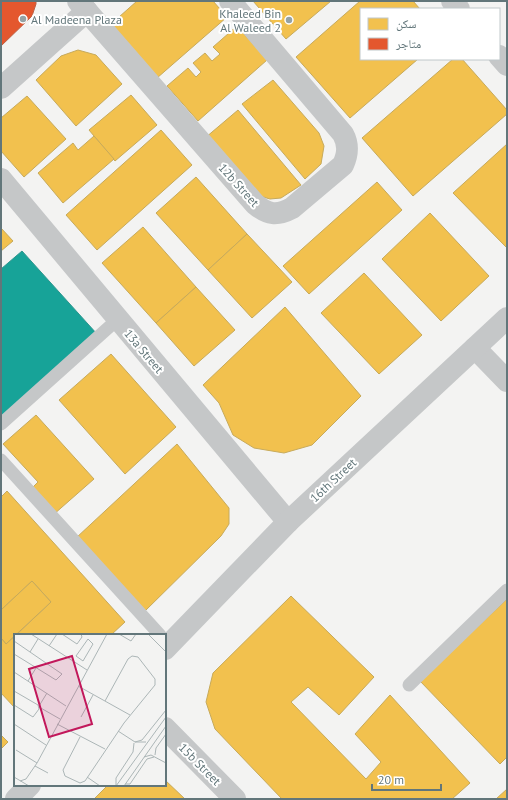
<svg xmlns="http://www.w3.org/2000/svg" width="508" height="800" font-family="'PT Sans','Noto Naskh Arabic',sans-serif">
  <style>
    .homes { fill: #f2c14e; stroke: #c7aa5b }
    .shops { fill: #e4572e; stroke: #bd6045 }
    .public { fill: #17a398; stroke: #2e968f }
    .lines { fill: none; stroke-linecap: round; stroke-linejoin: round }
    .service { stroke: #c5c7c8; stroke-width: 13 }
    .minor { stroke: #c5c7c8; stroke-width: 22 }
    .poi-dot { fill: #95a2a4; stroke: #fff; stroke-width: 1.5 }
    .labels { text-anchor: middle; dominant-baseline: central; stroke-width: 4; stroke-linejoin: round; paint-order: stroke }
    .poi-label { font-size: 12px; fill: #62767a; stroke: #fff; text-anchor: end }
    .street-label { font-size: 12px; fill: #62767a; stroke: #fff }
    .inset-road { fill: none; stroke: #acb6b7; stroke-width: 1 }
    .view { fill: #c2185b; fill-opacity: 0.15; stroke: #c2185b; stroke-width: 2 }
    .inset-edge { fill: none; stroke: #62767a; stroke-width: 2 }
  </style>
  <rect width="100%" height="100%" fill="#f3f3f2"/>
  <g class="homes">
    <polygon points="137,1 213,1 227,17 157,78 110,25"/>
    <polygon points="253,1 331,1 286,39"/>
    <polygon points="360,1 413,1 420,9 361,9 361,59 418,59 350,118 296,57"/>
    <polygon points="237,26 267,60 198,121 167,86 188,68 196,77 201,72 193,63 205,53 212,61 220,54 213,47"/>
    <polygon points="78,50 96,55 122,84 76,126 36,80 61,56"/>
    <polygon points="453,59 462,59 507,110 507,114 413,196 362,138"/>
    <polygon points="273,80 319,133 324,146 321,164 305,179 242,104"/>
    <polygon points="131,95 157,125 115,161 89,130"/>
    <polygon points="27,96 66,139 24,177 1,151 1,118"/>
    <polygon points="238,110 301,185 281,198 270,199 253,194 205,138"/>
    <polygon points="161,130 192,165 97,250 66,215"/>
    <polygon points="94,136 114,159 63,203 38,173 73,143 78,150"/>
    <polygon points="507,144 507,248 453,193"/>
    <polygon points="196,177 247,234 208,270 156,213"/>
    <polygon points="377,182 402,210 309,294 283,266"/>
    <polygon points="430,213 489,276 441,321 382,259"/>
    <polygon points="143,227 196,287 156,323 102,263"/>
    <polygon points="1,228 13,241 1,251"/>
    <polygon points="247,234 292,282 252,318 208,270"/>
    <polygon points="364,273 422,335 379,374 321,313"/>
    <polygon points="196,287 235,330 194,366 156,323"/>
    <polygon points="285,307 361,396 312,445 284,453 254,448 233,435 219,403 203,385"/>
    <polygon points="111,354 176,427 125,474 59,400"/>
    <polygon points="36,415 94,479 53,515 30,490 38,482 3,444"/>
    <polygon points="177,444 229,508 229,524 221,536 143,613 76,538"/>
    <polygon points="7,491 125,622 111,635 16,635 51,602 32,581 1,610 1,497"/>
    <polygon points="32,581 51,602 6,644 1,638 1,610"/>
    <polygon points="291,596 374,677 339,715 308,687 291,702 366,779 381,762 355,734 390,695 470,783 452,799 282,799 215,729 206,702 213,673"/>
    <polygon points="507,599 507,757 500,764 420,681"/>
    <polygon points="15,636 15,708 1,693 1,638 6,644"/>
    <polygon points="1,735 8,742 1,749"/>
    <polygon points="165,780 185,799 94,799 108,785 165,785"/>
    <polygon points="507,789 507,799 496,799"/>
  </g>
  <polygon class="shops" points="1,1 36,1 36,4 32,16 1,46"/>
  <polygon class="public" points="22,251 97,334 1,419 1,269"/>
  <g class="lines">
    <g class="service">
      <polyline points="1,424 118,319"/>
      <polyline points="1,460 160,635"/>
      <polyline points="409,685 507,590"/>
    </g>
    <g class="minor">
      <path d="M78,1l177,203c13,11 22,12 37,4l51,-43c5,-11 6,-20 0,-31l-113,-133"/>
      <polyline points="452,1 459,9"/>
      <polyline points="499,56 507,65"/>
      <polyline points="1,88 87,11"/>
      <polyline points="1,179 288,522"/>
      <polyline points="475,348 507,381"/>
      <polyline points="165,649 288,522 507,318"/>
      <polyline points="165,728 235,799"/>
      <polyline points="16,799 30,785"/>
    </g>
  </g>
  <g class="poi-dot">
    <circle cx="23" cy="19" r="4"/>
    <circle cx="289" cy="20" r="4"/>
  </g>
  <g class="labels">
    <g class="poi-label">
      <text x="281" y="13">Khaleed Bin<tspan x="281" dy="14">Al Waleed 2</tspan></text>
      <text x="31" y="19" text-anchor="start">Al Madeena Plaza</text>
    </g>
    <g class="street-label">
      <text transform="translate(239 185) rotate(48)">12b Street</text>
      <text transform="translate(144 351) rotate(50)">13a Street</text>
      <text transform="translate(333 480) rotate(-43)">16th Street</text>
      <text transform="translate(200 764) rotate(45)">15b Street</text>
    </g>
  </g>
  <g transform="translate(14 634)">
    <rect width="152" height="152" fill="#f3f3f2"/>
    <path class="inset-road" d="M17,0l56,36M48,0l15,10 5,-7 -1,-3M105,0l12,7 5,-7M134,0l18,18M74,5l5,5 -10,17 -7,-5zM0,7l48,33 -6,6 -42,-26M35,12l8,-12M16,18l8,-13M0,38l52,34M14,47l8,-13M64,52l52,29M0,57l24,14 1,4 -6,8 -19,-12M25,72l8,-13M25,73l21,12M67,83l12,-22M0,90l32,21M43,90l48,25M104,97l17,11h11M66,103l-17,33 2,6 15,7 5,-2 39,-58 31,-38v-6l-17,-22 -6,-1 -4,3 -23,42M121,108l7,-2 24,-30M2,116l21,13M141,121l1,-7 10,-14M130,123l7,-2 15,8M21,132l13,7M0,143l15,9M73,143l13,9M6,147l6,-2 11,-16 70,-129M111,150h5l17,-25 7,-2M102,151v-7l17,-26 1,-9M102,152l50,-69M110,152l42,-60"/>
    <path class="view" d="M58,22l20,68 -43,13 -20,-68z"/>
    <rect width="152" height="152" class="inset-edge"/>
  </g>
  <rect width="508" height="800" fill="none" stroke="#62767a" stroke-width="4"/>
  <rect x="360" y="8" width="140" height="52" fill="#ffffff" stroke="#c0c8ca"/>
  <rect x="368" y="18" width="20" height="12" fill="#f2c14e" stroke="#c0c8ca"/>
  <text x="396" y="28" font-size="12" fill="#62767a">سكن</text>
  <rect x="368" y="38" width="20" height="12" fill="#e4572e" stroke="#c0c8ca"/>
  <text x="396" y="48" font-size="12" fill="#62767a">متاجر</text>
  <path d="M372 784v6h69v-6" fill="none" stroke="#62767a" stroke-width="2"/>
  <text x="378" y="784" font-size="12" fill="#62767a" stroke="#ffffff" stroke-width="3" paint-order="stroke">20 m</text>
</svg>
